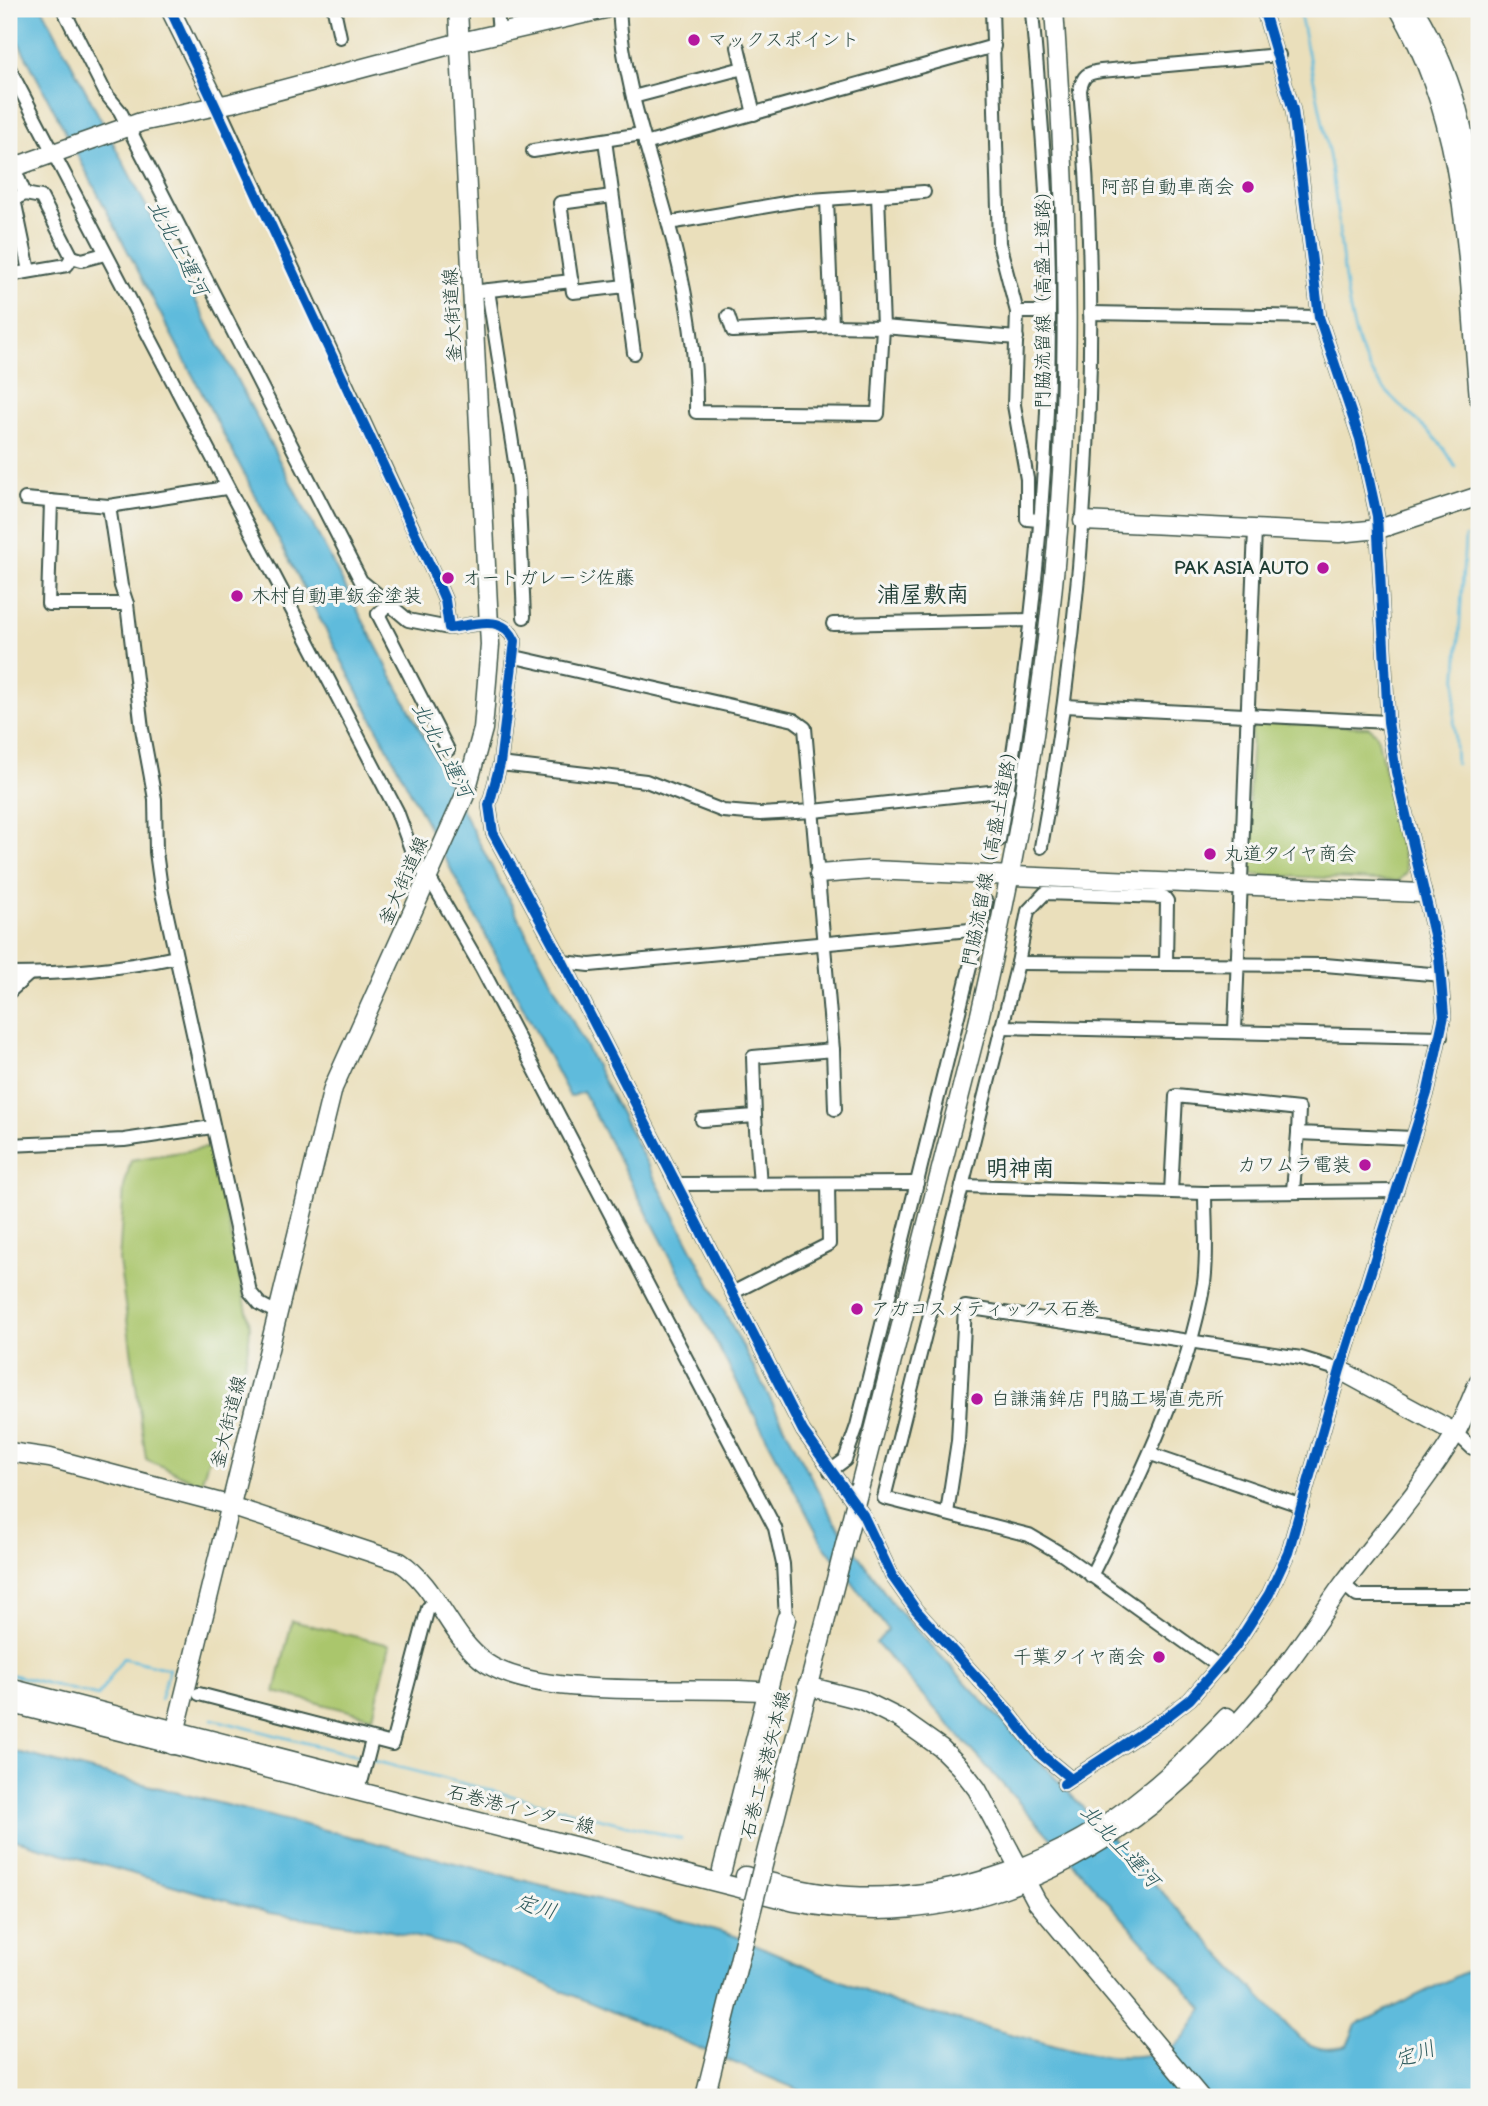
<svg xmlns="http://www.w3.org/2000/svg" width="1488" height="2106" font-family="'Balsamiq Sans','Klee One',sans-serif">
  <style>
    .green { fill: #aac66c; stroke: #648250; stroke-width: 2 }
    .water { fill: #5ebbdc; stroke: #3e7c88; stroke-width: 2 }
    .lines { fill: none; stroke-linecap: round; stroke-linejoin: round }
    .stream { stroke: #5ebbdc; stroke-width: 2.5 }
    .street-casing { stroke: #3d5548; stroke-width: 16 }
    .secondary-casing { stroke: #3d5548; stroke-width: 21 }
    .street { stroke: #fff; stroke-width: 12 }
    .secondary { stroke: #fff; stroke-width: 18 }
    .secondary-bridge-casing { stroke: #3d5548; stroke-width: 21; stroke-linecap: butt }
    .secondary-bridge { stroke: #fff; stroke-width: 18 }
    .cycleway-casing { stroke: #f6f6f2; stroke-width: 15 }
    .cycleway { stroke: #0057b8; stroke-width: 10 }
    .poi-dot { fill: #b5179e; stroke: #f6f6f2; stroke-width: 2.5 }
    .labels { text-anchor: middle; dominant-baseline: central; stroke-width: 6; stroke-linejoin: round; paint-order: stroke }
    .poi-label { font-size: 19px; fill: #1f3d34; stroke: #f6f6f2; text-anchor: start }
    .street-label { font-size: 19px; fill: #1f3d34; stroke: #f6f6f2 }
    .water-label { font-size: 21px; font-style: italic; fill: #2f5c5e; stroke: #f6f6f2 }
    .quarter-label { font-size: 23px; font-weight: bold; fill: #1f3d34; stroke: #f6f6f2 }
  </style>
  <rect width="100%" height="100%" fill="#f6f6f2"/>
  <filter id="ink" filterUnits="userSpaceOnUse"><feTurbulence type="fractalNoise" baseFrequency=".0143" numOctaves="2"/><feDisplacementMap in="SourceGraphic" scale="14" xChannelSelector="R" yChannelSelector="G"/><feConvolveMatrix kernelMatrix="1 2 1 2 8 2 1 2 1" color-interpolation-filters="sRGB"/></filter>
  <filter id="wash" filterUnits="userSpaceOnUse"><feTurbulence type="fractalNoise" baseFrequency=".00686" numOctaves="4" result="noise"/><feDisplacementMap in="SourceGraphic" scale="28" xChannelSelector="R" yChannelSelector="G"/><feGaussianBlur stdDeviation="1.57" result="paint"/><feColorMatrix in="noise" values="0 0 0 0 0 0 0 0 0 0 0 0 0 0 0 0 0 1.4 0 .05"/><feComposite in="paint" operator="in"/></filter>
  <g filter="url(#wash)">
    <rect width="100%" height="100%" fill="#eadfbb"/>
    <g class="green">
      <polygon points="1258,722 1369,727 1377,735 1407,872 1399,881 1254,875 1246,865 1252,728"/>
      <path d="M212,1147l38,178c-1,58 -36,104 -49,159l-55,-25 -27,-198 5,-74 7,-27z"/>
      <polygon points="292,1621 390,1645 373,1717 275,1692"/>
    </g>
    <path class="water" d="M9,9h34l791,1512 61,86 404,431c17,12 29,13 48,8l9,-21 123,-60v132h-663l-361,-151 -73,-17 -113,-16 -260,-75v-88l687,174 39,12 161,68 179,47c30,6 74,11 102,-7 10,-7 19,-26 26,-36l-327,-365 12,-13 -65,-86 -240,-452 -13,5 -561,-1073z"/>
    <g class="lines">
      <g class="stream">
        <path d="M1299,9c11,58 27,118 35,177 7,49 10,123 28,167 23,55 71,68 93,114"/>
        <polyline points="1456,764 1454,724 1465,537"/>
        <polyline points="9,1674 98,1696 123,1658 169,1669 160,1700"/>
        <polyline points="212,1719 365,1758"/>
        <polyline points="371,1760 681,1839"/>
      </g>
    </g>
  </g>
  <g filter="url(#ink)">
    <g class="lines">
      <g class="street-casing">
        <g id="street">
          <polyline points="63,9 106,94 120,111 361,581 389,604 378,614 448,750"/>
          <polyline points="334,9 340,37"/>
          <polyline points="497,9 499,33"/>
          <path d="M619,9c4,73 30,142 49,213 17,62 29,126 28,190l182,2 5,-87 -5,-132"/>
          <polyline points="992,9 999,243 1017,312 1014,405 1027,479 1027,519 1039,520"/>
          <polyline points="1477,9 1479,31"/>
          <polyline points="738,47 754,114"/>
          <polyline points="9,68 397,811 416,863 430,879 482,969 775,1528 783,1564 786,1619"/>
          <polyline points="633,97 743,68"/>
          <path d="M218,106l215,466 12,28 4,28c25,-3 54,-15 66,13l-15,123 -11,41 4,28 70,129 240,469 60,84 29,61 24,34 92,102 34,43 29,24"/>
          <polyline points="605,140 634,353"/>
          <polyline points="645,144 994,46"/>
          <polyline points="533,151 642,134"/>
          <polyline points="14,168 25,194"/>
          <polyline points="612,196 560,203 573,292 625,286"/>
          <polyline points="827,199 832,326"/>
          <polyline points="669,223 797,201 924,192"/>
          <polyline points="72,257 82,260 105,254"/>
          <polyline points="9,275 67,265 72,257 41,197 25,194 14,199 29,271"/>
          <polyline points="488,290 518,481 524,617"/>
          <polyline points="480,291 572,281"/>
          <polyline points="1017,312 1049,312"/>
          <polyline points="1090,313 1319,317"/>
          <polyline points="728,316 733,331 832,326 883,327 1017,338"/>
          <polyline points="25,499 109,506 226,488"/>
          <polyline points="51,501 48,604 127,604"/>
          <polyline points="109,506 121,586 127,604 142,729 155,799 156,852 161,888 250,1292 260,1304 277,1313"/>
          <polyline points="389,604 408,620 449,628"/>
          <polyline points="833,624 1031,620"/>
          <polyline points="515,657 794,720 805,728 833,1050"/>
          <polyline points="1064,706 1388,722"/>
          <polyline points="500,764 646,781 723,811 760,814 814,811 1008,790"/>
          <path d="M999,840c30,-173 50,-350 50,-527 1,-100 -8,-201 -17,-301l-3,-3"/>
          <path d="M1041,847c45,-249 62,-505 39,-757 3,-15 7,-17 21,-19l178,-16"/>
          <polyline points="563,962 590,965 981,929"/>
          <polyline points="1018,963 1325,965 1442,975"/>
          <polyline points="1166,963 1167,901 1164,897 1045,893 1028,911 1018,963 884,1498 1029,1535 1063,1555 1220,1667"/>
          <path d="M9,974c57,0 111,-5 167,-17"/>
          <polyline points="9,992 29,974"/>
          <polyline points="1001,1027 1441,1037"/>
          <polyline points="1235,1030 1255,530"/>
          <polyline points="755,1116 753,1057 833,1050 835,1109"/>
          <polyline points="702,1120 755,1116 760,1185"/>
          <polyline points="9,1145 124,1140 212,1127"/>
          <polyline points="676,1184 917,1183"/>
          <polyline points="962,1186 1205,1193 1396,1191"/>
          <polyline points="1293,1190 1298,1133"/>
          <polyline points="1171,1192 1176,1096 1299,1109 1298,1133 1413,1138"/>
          <polyline points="734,1292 829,1244 828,1184"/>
          <polyline points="1456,1433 1472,1448 1479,1448"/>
          <polyline points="1151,1454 1302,1506"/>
          <polyline points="830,1471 845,1460 857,1426 986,902"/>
          <polyline points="947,1513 958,1441 965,1307 1301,1358 1340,1370"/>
          <path d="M1091,1576c46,-93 95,-189 113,-293 4,-29 1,-61 1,-90"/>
          <polyline points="1343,1584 1357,1596 1479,1596"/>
          <polyline points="199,1694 392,1744 428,1608 435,1601"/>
          <polyline points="362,1779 372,1740"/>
          <polyline points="1064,1784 1168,1716 1190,1699 1235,1647 1269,1594 1288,1553 1340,1370 1428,1090 1444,1016 1439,956 1396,772 1388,722 1377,516 1360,439 1319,317 1293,110 1263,9"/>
        </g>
      </g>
      <g class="secondary-casing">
        <g id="secondary">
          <polyline points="170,9 218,106"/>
          <path d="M1399,9c70,119 68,255 80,389"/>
          <path d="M1414,9c50,82 56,151 65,245"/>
          <polyline points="9,169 141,122 231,103 461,42 605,9"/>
          <polyline points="1083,521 1339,533 1379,529 1479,496"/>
          <polyline points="819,874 871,870 1422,893"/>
          <polyline points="1340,1370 1456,1433"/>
          <path d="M9,1452l41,6 171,45 179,59c38,25 49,75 86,101 58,39 212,21 284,29"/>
          <polyline points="807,1686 862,1700 900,1719 941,1748 960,1767 977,1789 1037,1902 1200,2097"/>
          <polyline points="9,1688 355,1777"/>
          <path d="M9,1703l786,199c205,40 365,-77 485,-229 22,-28 41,-58 61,-86 38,-51 82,-99 114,-153 10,-17 16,-36 24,-53"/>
          <polyline points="172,1745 333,1088 465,795 483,729 490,645 458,9"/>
          <path d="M764,1861l212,-829c48,-204 82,-411 89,-622 5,-134 -2,-267 -11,-401"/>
          <polyline points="722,1870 786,1619"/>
          <path d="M745,1876c35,9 69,18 105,20 106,6 214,-34 296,-102 29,-23 55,-50 81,-77"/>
        </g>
      </g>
      <use href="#street" class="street"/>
      <use href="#secondary" class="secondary"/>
      <g class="secondary-bridge-casing">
        <polyline id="secondary-bridge" points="705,2097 764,1861"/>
      </g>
      <use href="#secondary-bridge" class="secondary-bridge"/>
      <g class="cycleway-casing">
        <g id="cycleway">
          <path d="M170,9l263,563 12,28 4,28c25,-3 54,-15 66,13l-15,123 -11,41 4,28 70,129 240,469 60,84 29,61 24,34 92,102 34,43 29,24"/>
          <polyline points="1064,1784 1168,1716 1190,1699 1235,1647 1269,1594 1288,1553 1340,1370 1428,1090 1444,1016 1439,956 1396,772 1388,722 1377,516 1360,439 1319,317 1293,110 1263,9"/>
        </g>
      </g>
      <use href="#cycleway" class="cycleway"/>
    </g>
  </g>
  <g class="poi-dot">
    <circle cx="694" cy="40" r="7"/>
    <circle cx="1248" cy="187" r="7"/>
    <circle cx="1323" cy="568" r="7"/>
    <circle cx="448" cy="578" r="7"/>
    <circle cx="237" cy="596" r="7"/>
    <circle cx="1210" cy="854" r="7"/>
    <circle cx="1365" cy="1165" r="7"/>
    <circle cx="857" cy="1309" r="7"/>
    <circle cx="977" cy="1399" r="7"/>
    <circle cx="1159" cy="1657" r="7"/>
  </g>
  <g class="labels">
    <g class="poi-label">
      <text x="708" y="40">マックスポイント</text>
      <text x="1234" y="187" text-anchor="end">阿部自動車商会</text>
      <text x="1309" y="568" text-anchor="end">PAK ASIA AUTO</text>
      <text x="462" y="578">オートガレージ佐藤</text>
      <text x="251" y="596">木村自動車鈑金塗装</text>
      <text x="1224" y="854">丸道タイヤ商会</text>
      <text x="1351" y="1165" text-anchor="end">カワムラ電装</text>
      <text x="871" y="1309">アガコスメティックス石巻</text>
      <text x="991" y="1399">白謙蒲鉾店 門脇工場直売所</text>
      <text x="1145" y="1657" text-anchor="end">千葉タイヤ商会</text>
    </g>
    <g class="street-label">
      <text transform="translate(1043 295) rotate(-90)">門脇流留線（高盛土道路）</text>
      <text transform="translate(453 315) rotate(-93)">釜大街道線</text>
      <text transform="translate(991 854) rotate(-79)">門脇流留線（高盛土道路）</text>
      <text transform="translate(404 881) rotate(-66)">釜大街道線</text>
      <text transform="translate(229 1422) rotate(-76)">釜大街道線</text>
      <text transform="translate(766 1765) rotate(-76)">石巻工業港矢本線</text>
      <text transform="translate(521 1810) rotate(14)">石巻港インター線</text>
    </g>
    <g class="water-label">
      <text transform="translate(178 248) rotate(62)">北北上運河</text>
      <text transform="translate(442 750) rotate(62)">北北上運河</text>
      <text transform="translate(1120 1846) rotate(47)">北北上運河</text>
      <text transform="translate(536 1907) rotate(16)">定川</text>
      <text transform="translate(1415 2055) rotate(-20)">定川</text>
    </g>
    <g class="quarter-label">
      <text x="923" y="595">浦屋敷南</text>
      <text x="1020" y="1169">明神南</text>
    </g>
  </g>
  <rect width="1488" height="2106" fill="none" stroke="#f6f6f2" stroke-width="35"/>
</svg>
